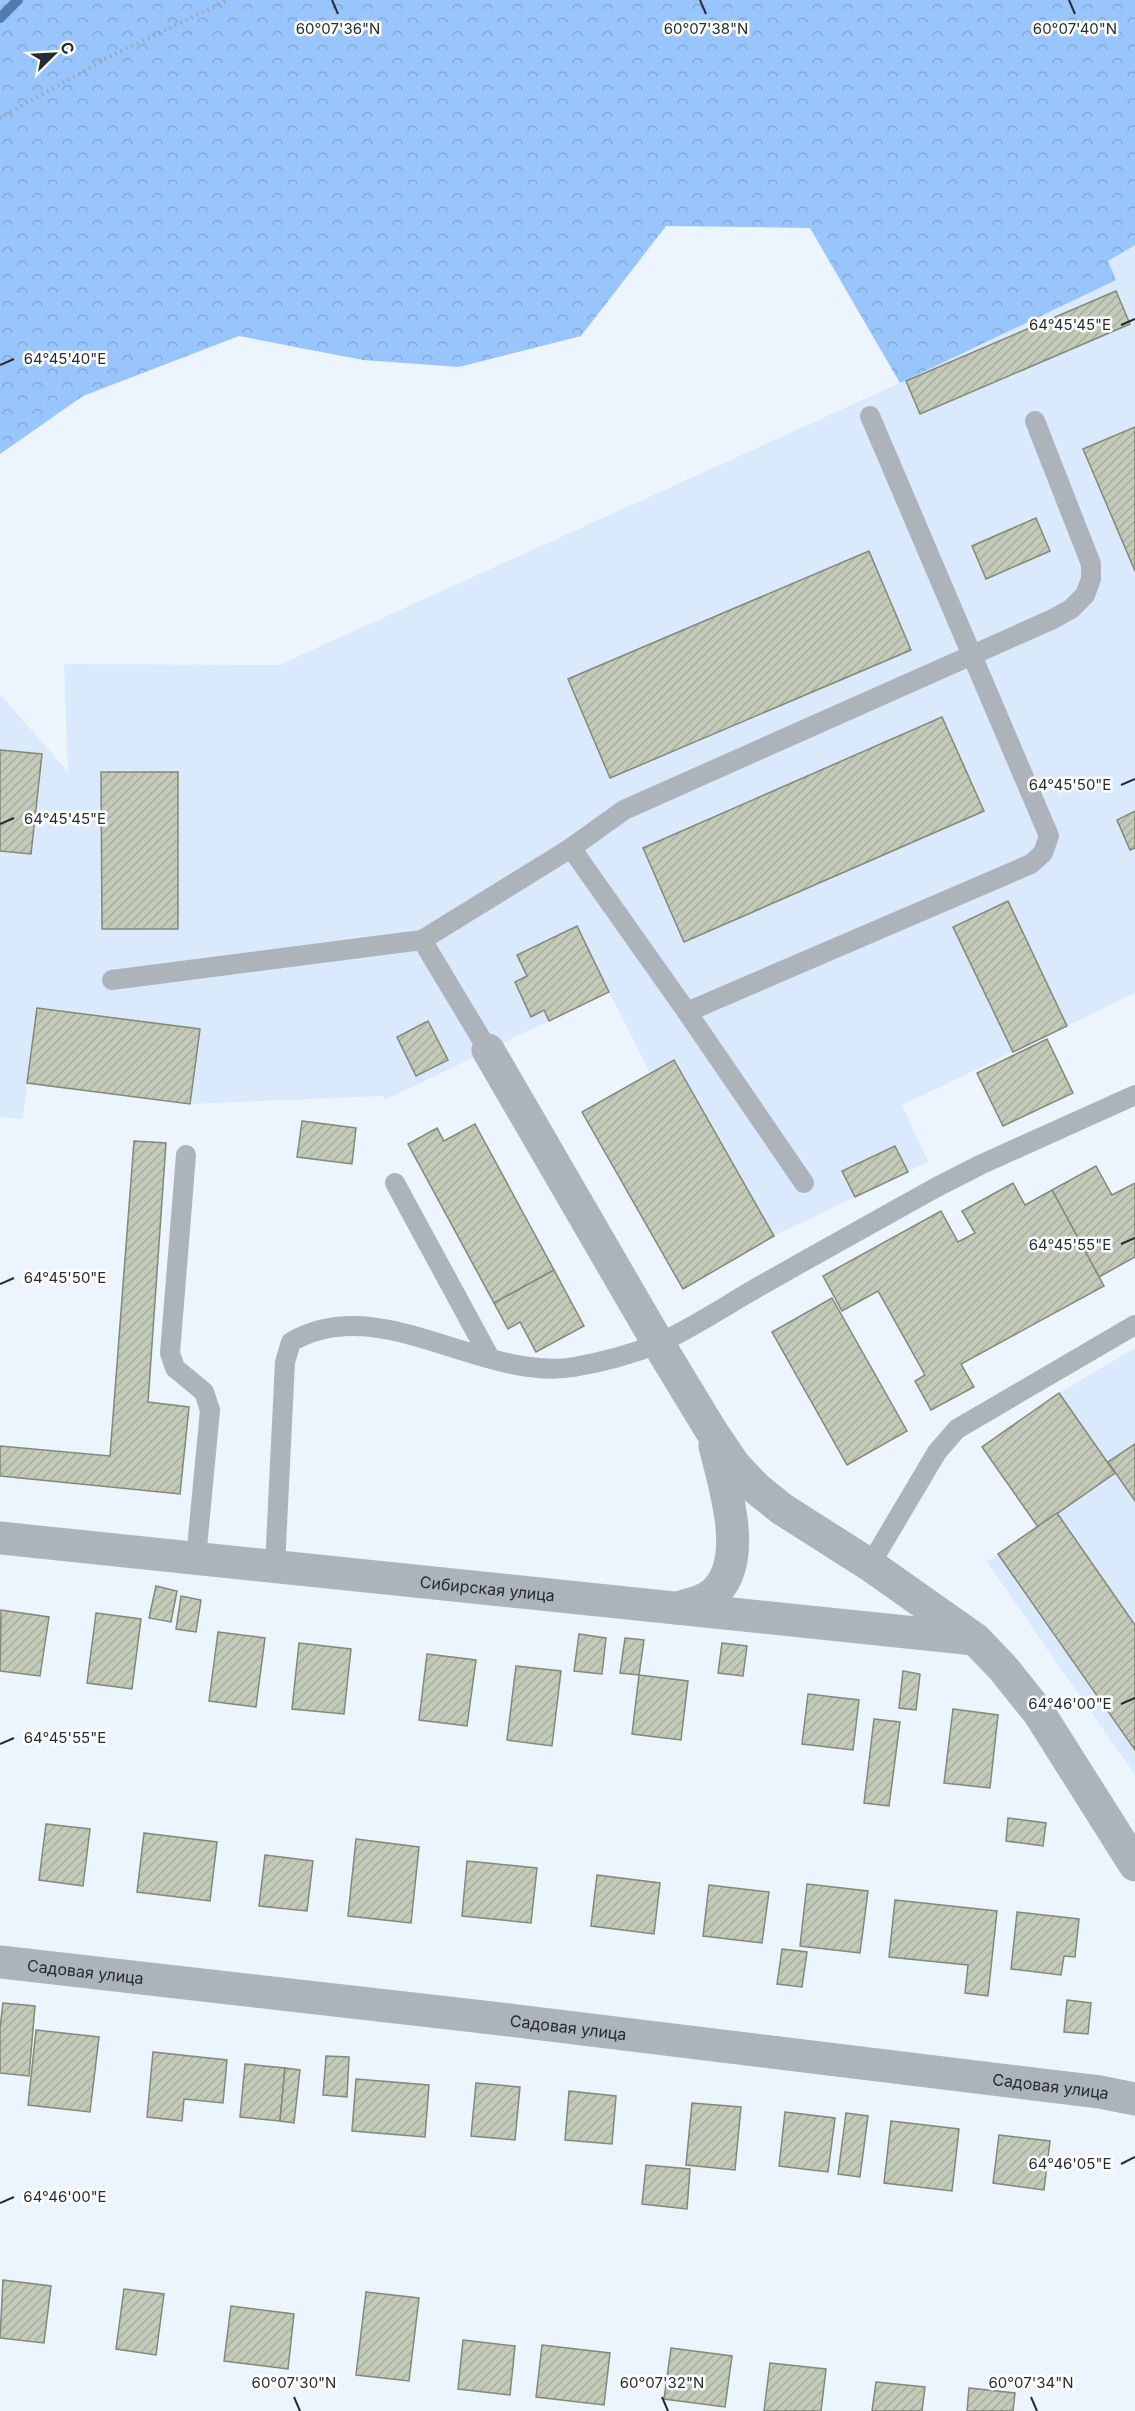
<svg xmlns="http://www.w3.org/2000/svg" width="1135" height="2411" font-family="Inter,sans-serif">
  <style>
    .built { fill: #dae9fb }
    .forest { fill: url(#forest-crowns) }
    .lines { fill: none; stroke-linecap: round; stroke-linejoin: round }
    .stream { stroke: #537cac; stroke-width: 10 }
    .building { fill: url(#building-hatch); stroke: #828978; stroke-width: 1.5 }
    .path { stroke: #9fa6af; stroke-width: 4; stroke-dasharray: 1.5 4.5; stroke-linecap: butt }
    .service { stroke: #adb3ba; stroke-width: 20 }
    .minor { stroke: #adb3ba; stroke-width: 33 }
    .ticks { fill: none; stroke: #262b31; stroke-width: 2 }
    .labels { text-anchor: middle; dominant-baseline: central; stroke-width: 5; stroke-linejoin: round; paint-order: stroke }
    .street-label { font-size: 16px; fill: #262b31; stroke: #fff }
    .ticks-label { font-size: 15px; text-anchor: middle; fill: #262b31; stroke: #fff; stroke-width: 5; stroke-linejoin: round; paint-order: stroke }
  </style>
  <defs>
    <pattern id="forest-crowns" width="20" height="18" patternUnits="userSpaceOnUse" patternTransform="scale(1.5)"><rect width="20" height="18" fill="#97c5fc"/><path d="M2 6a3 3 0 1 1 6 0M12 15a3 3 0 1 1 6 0" fill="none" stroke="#82a9d8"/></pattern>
    <pattern id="building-hatch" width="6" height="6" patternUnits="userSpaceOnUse" patternTransform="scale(1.5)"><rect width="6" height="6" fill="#c3cab8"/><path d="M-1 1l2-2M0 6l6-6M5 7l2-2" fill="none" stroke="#a7ae9f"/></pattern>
  </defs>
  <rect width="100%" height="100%" fill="#ecf4fe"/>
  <g class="built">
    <polygon points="1135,245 1135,993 902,1105 928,1162 774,1236 683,1289 582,1112 650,1073 609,992 385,1100 383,1096 190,1104 27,1083 23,1119 0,1117 0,694 68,772 64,664 279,665 900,383 1116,279 1107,261"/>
    <polygon points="1135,1348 1135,1775 987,1562 1037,1526 982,1447 1059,1393"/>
  </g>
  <polygon class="forest" points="0,0 1135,0 1135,245 1108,261 1116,280 900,383 810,228 666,226 581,336 459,367 363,360 239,336 83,396 0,454"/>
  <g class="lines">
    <polyline class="stream" points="0,18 18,0"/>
  </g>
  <g class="building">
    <polygon points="1116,291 1130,324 920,414 906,381"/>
    <polygon points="1135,427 1135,571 1083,449"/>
    <polygon points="1036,518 1050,551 986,579 972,546"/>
    <polygon points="869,551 911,650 610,778 568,679"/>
    <polygon points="942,717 984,811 684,942 643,848"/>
    <polygon points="0,750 42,754 31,854 0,851"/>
    <polygon points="101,772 178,772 178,929 102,929"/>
    <polygon points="1135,811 1135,848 1130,850 1117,820"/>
    <polygon points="1008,901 1067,1026 1013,1052 953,927"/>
    <polygon points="577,926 609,992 549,1021 544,1010 531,1017 515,982 527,976 517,955"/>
    <polygon points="37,1008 200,1029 190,1104 27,1083"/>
    <polygon points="428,1021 448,1060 416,1076 397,1037"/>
    <polygon points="1047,1039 1073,1093 1003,1126 977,1073"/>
    <polygon points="674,1060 774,1236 683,1289 582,1112"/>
    <polygon points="302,1121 356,1128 352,1164 297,1157"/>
    <polygon points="475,1124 554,1270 494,1303 408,1144 437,1128 444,1141"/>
    <polygon points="134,1141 166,1143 148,1402 189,1407 180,1494 0,1476 0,1446 110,1456"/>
    <polygon points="895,1146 908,1172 855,1197 842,1171"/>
    <polygon points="1096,1166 1112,1195 1135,1183 1135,1257 1099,1277 1052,1190"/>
    <polygon points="1013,1183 1025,1205 1052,1190 1104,1286 961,1364 974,1387 931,1410 915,1381 925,1375 878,1291 842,1311 823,1276 941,1211 958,1242 975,1233 962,1211"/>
    <polygon points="554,1270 584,1326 536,1352 520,1322 508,1329 494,1303"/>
    <polygon points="832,1298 907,1431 847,1465 772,1332"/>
    <polygon points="1059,1393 1115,1473 1038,1527 982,1447"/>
    <polygon points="1135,1444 1135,1501 1108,1462"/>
    <polygon points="1057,1513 1135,1625 1135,1750 998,1554"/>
    <polygon points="156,1586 177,1591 171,1622 149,1618"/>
    <polygon points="181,1596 201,1600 196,1632 176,1629"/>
    <polygon points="1,1610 49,1617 40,1676 0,1671"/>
    <polygon points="96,1613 141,1619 132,1689 87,1683"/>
    <polygon points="218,1632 265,1638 256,1707 209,1701"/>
    <polygon points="579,1634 606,1638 602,1674 574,1671"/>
    <polygon points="625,1638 644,1640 639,1675 620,1673"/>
    <polygon points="299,1643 351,1649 344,1714 292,1709"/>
    <polygon points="722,1643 747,1646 743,1676 718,1673"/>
    <polygon points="427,1654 476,1660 467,1726 419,1720"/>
    <polygon points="516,1666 561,1671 552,1746 507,1740"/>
    <polygon points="903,1671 920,1674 916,1710 899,1708"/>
    <polygon points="639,1675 688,1681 681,1740 632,1734"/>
    <polygon points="808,1694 859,1700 853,1750 802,1744"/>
    <polygon points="953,1709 998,1715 990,1788 944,1783"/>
    <polygon points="874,1719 900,1722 889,1806 864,1803"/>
    <polygon points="1008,1818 1046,1823 1043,1846 1006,1841"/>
    <polygon points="46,1824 90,1829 83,1886 39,1880"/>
    <polygon points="144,1833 217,1842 210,1901 137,1892"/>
    <polygon points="356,1839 419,1847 411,1923 348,1916"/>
    <polygon points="265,1855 313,1861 307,1911 259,1906"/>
    <polygon points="467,1861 537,1868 531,1923 462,1916"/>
    <polygon points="597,1875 660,1883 654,1934 591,1926"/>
    <polygon points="807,1884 868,1891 860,1953 800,1946"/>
    <polygon points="709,1885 769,1892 762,1943 703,1936"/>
    <polygon points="895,1900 997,1911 988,1996 965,1993 968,1965 889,1957"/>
    <polygon points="1017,1912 1079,1919 1075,1957 1064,1956 1061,1975 1011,1969"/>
    <polygon points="782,1949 807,1952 802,1987 777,1984"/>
    <polygon points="1067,2000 1091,2003 1088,2034 1064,2032"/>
    <polygon points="3,2003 35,2006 29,2076 0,2073 0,2028"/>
    <polygon points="36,2030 99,2037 90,2112 28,2105"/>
    <polygon points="153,2052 227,2060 223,2103 184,2099 182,2121 147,2117"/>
    <polygon points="326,2056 349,2057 347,2097 323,2095"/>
    <polygon points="245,2064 285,2068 280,2121 240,2117"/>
    <polygon points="285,2068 300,2070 294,2123 280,2121"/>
    <polygon points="356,2079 429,2085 425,2137 352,2131"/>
    <polygon points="476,2083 520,2087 515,2140 471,2136"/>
    <polygon points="569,2091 616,2096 612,2144 565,2140"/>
    <polygon points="692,2103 741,2107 735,2170 686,2165"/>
    <polygon points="785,2112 835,2118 828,2172 779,2166"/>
    <polygon points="846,2113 868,2116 860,2177 838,2174"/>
    <polygon points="891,2121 959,2129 952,2191 884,2183"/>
    <polygon points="999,2135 1050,2141 1044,2190 993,2183"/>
    <polygon points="646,2165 690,2169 687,2209 642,2204"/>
    <polygon points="3,2280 51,2286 44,2343 0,2338"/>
    <polygon points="124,2289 164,2294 156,2355 116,2349"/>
    <polygon points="366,2292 419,2298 409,2381 356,2375"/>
    <polygon points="231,2306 294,2314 288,2369 224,2361"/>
    <polygon points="463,2340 515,2346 510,2395 458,2389"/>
    <polygon points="542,2345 610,2353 604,2405 536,2397"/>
    <polygon points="671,2348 732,2356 725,2407 664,2399"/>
    <polygon points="770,2363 826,2369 821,2411 764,2411"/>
    <polygon points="876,2382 925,2387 922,2411 872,2411"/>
    <polygon points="969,2388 1015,2393 1013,2411 967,2411"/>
  </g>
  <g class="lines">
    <polyline class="path" points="0,118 105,59 228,0"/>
    <g class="service">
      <polyline points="571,848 687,1012 1031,864 1043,853 1049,836 870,416"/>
      <polyline points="422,940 488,1050"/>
      <polyline points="112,980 422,940 571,848 624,810 1053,619 1071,609 1085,595 1091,579 1091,564 1035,421"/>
      <polyline points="687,1012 804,1183"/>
      <polyline points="186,1155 170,1353 175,1368 204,1392 210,1410 196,1558"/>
      <polyline points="395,1183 490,1358"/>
      <polyline points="870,1565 937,1452 957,1429 1135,1325"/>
      <path d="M275,1566l10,-204 6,-20c88,-52 190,40 283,25 28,-5 56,-12 83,-23 33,-14 71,-40 103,-58 58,-33 116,-65 175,-98l45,-23 155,-70"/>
    </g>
    <g class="minor">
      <polyline points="488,1050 658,1343 712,1432 735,1466 757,1489 782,1509 870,1565 975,1639 1002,1667 1039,1713 1135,1865"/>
      <path id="s1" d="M0,1538l974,101"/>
      <path d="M677,1608c14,-4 31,-7 41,-19 30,-34 6,-105 -3,-143"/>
      <path id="s2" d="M0,1962l492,56 608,74 35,7"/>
    </g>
  </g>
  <path class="ticks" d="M332,0l6,14M700,0l6,14M1069,0l6,14M1121,325l14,-6M0,365l14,-6M1121,785l14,-6M0,824l14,-6M1121,1244l14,-6M0,1284l14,-6M1121,1704l14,-6M0,1744l14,-6M1121,2164l14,-7M0,2203l14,-6M294,2397l6,14M662,2397l6,14M1031,2397l6,14"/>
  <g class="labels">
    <g class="street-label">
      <text stroke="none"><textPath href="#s1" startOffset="490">Сибирская улица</textPath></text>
      <text stroke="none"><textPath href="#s2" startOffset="86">Садовая улица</textPath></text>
      <text stroke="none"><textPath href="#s2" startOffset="572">Садовая улица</textPath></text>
      <text stroke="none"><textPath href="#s2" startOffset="1058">Садовая улица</textPath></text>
    </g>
  </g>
  <g class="ticks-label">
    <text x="338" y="34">60°07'36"N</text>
    <text x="706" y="34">60°07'38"N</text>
    <text x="1075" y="34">60°07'40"N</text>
    <text x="1070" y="330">64°45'45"E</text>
    <text x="65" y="364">64°45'40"E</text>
    <text x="1070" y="790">64°45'50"E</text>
    <text x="65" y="824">64°45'45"E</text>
    <text x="1070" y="1250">64°45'55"E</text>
    <text x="65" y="1283">64°45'50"E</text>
    <text x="1070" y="1709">64°46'00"E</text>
    <text x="65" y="1743">64°45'55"E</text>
    <text x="1070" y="2169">64°46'05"E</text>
    <text x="65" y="2202">64°46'00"E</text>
    <text x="294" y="2388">60°07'30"N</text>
    <text x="662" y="2388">60°07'32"N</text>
    <text x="1031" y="2388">60°07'34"N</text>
  </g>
  <g transform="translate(54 54) rotate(66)" stroke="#ffffff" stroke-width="4.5" paint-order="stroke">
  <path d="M0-4.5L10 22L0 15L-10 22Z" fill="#262b31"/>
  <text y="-9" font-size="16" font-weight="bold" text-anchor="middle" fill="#262b31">С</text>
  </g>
</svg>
